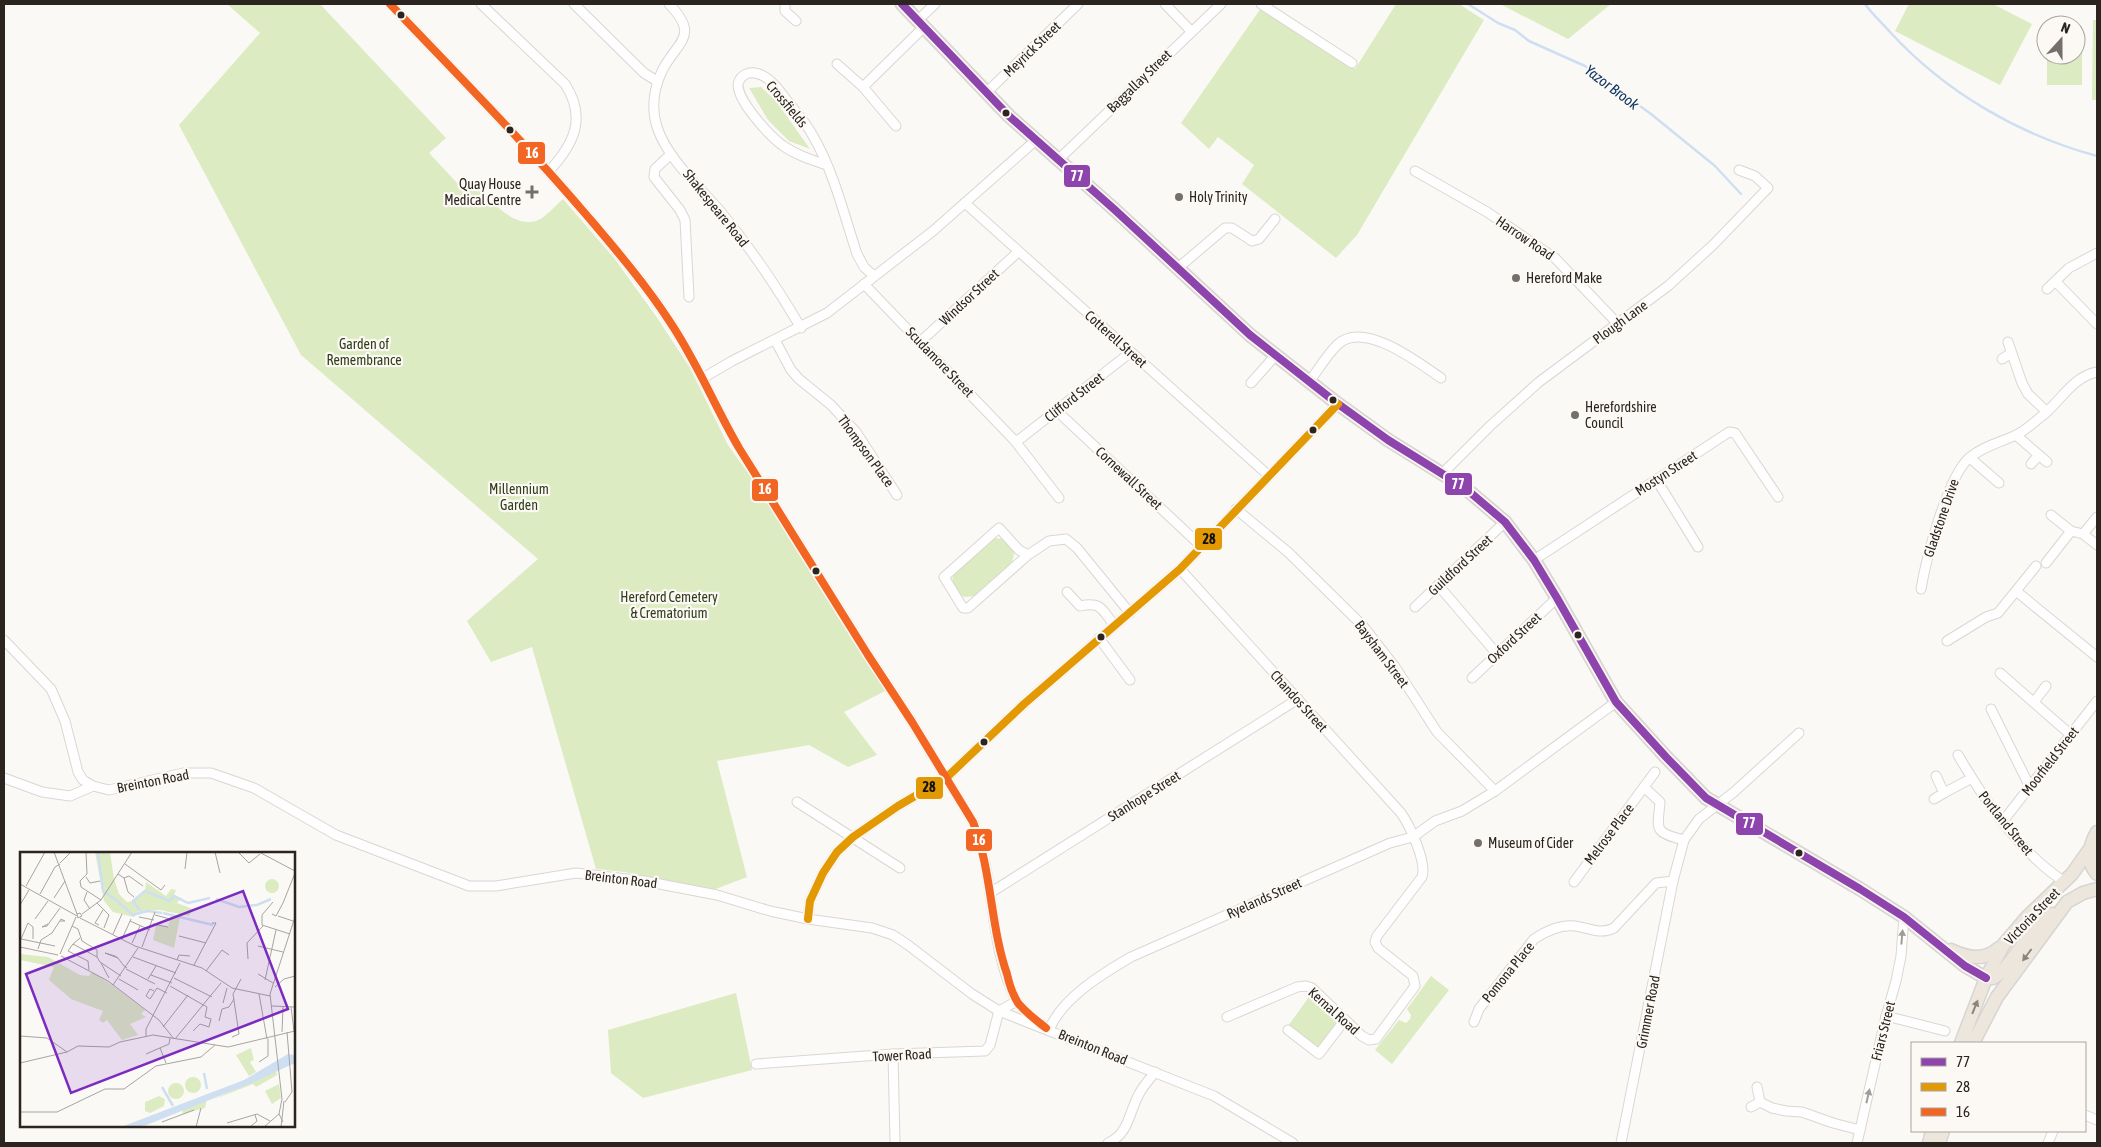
<svg xmlns="http://www.w3.org/2000/svg" width="2101" height="1147" font-family="'Asap Condensed',sans-serif">
  <style>
    .green { fill: #dcebc1 }
    .lines { fill: none; stroke-linecap: round; stroke-linejoin: round }
    .stream { stroke: #cfdff2; stroke-width: 2.5 }
    .minor-casing { stroke: #dbd6d2; stroke-width: 11 }
    .highway-casing { stroke: #d7d5d3; stroke-width: 15 }
    .minor { stroke: #fefefe; stroke-width: 9 }
    .highway { stroke: #ece6dc; stroke-width: 12 }
    .bus-1-casing { stroke: #fcf9f5; stroke-width: 11 }
    .bus-2-casing { stroke: #fcf9f5; stroke-width: 11 }
    .bus-3-casing { stroke: #fcf9f5; stroke-width: 11 }
    .bus-1 { stroke: #8e44ad; stroke-width: 8 }
    .bus-2 { stroke: #e39903; stroke-width: 8 }
    .bus-3 { stroke: #f26522; stroke-width: 8 }
    .oneway { fill: #9f9c9a }
    .oneway2 { fill: #8c857e }
    .bus-dot { fill: #2b241f; stroke: #fcf9f5; stroke-width: 2 }
    .poi-dot { fill: #746f6a; stroke: #fcf9f5; stroke-width: 2 }
    .labels { text-anchor: middle; dominant-baseline: central; stroke-width: 4.5; stroke-linejoin: round; paint-order: stroke }
    .street-label { font-size: 14px; fill: #2b241f; stroke: #fcf9f5 }
    .poi-label { font-size: 14px; fill: #2b241f; stroke: #fcf9f5; text-anchor: start }
    .park-label { font-size: 14px; fill: #313e1a; stroke: #fcf9f5 }
    .water-label { font-size: 15px; font-style: italic; fill: #0e3865; stroke: #fcf9f5 }
    .inset-river { fill: none; stroke: #cfdff2; stroke-width: 2.5 }
    .inset-road { fill: none; stroke: #a8a4a0; stroke-width: 1 }
    .view { fill: #7b2cbf; fill-opacity: 0.15; stroke: #7b2cbf; stroke-width: 2.5 }
    .inset-edge { fill: none; stroke: #2b241f; stroke-width: 2.5 }
    .line-badge { stroke: #fcf9f5; stroke-width: 2 }
    .badge-label { font-size: 14px; text-anchor: middle; font-weight: bold; fill: #fff }
    .pale-badge-label { font-size: 14px; text-anchor: middle; font-weight: bold; fill: #111 }
  </style>
  <rect width="100%" height="100%" fill="#fbf9f6"/>
  <g class="green">
    <path d="M227,4h93l126,134 -17,15 30,32 14,-5c16,17 37,48 63,41 9,-3 20,-16 27,-22l51,59 44,61 32,49 38,77 35,49 66,108 58,88 -43,22 33,43 -29,12 -39,-22 -92,16 30,116 -34,13 -89,-18 -28,-3 -64,-222 -41,15 -24,-41 71,-62 -237,-204 -122,-230 81,-92z"/>
    <polygon points="1396,4 1459,4 1484,20 1357,235 1336,258 1242,184 1254,165 1218,137 1209,149 1181,123 1261,8 1355,69"/>
    <polygon points="1500,4 1611,4 1568,39"/>
    <polygon points="1909,4 1993,4 2032,24 2000,85 1895,31"/>
    <polygon points="2093,20 2097,20 2097,100 2092,100"/>
    <polygon points="2076,26 2082,26 2082,85 2047,85 2047,55 2076,55"/>
    <polygon points="761,87 776,101 810,149 789,141 768,120 749,88"/>
    <path d="M992,538l14,1c7,8 10,12 6,23l-35,34 -13,1c-9,-5 -13,-12 -11,-22z"/>
    <polygon points="1431,976 1449,990 1392,1064 1375,1050 1399,1020 1406,1023 1410,1019 1411,1015 1407,1009"/>
    <polygon points="736,993 752,1070 643,1098 611,1073 608,1030"/>
    <polygon points="1311,994 1337,1016 1338,1021 1321,1045 1316,1046 1288,1026"/>
  </g>
  <g class="lines">
    <g class="stream">
      <polyline points="1468,4 1498,23 1515,30 1529,41 1585,66 1651,114 1715,166 1741,194"/>
      <path d="M1865,4c7,10 17,19 25,28 55,60 129,103 207,124"/>
    </g>
    <g class="minor-casing">
      <g id="minor">
        <path d="M390,4c67,70 136,140 199,214 28,33 57,67 81,104 27,40 45,85 69,126l129,207 44,67 61,100c23,57 15,122 43,178 6,10 16,17 24,24"/>
        <path d="M481,4l84,80c22,34 9,60 -16,87"/>
        <polyline points="574,4 644,73 657,81"/>
        <path d="M669,4c31,32 9,37 -6,65 -9,18 -12,39 -6,58 11,33 42,59 64,85 30,37 56,75 80,116"/>
        <polyline points="785,4 785,11 796,21"/>
        <polyline points="1165,4 1191,31"/>
        <polyline points="1261,4 1352,63"/>
        <polyline points="917,21 935,4"/>
        <polyline points="837,64 863,87 923,28"/>
        <polyline points="863,87 896,126"/>
        <polyline points="986,93 1078,4"/>
        <polyline points="671,154 655,169 654,177 680,210 685,220 689,297"/>
        <polyline points="1058,160 1221,4"/>
        <path d="M827,165c-15,-5 -31,-10 -45,-20 -12,-9 -50,-49 -43,-64 3,-6 9,-9 16,-8 14,2 25,18 33,29 9,11 19,22 25,34 21,36 31,79 44,118l7,13 10,9"/>
        <polyline points="1415,171 1487,212 1555,258 1618,324"/>
        <polyline points="965,203 1268,475"/>
        <polyline points="1178,268 1225,228 1232,228 1252,241 1259,239 1275,219"/>
        <polyline points="2056,282 2097,324"/>
        <polyline points="864,284 1015,441 1059,498"/>
        <polyline points="2047,289 2069,268 2097,253"/>
        <polyline points="775,340 791,370 799,379 831,405 856,432 897,495"/>
        <polyline points="920,342 1018,252"/>
        <polyline points="2008,342 2022,383 2028,394 2047,412"/>
        <polyline points="2002,359 2011,353"/>
        <polyline points="703,378 732,361 827,313 933,231 1036,140"/>
        <path d="M1309,382c9,-12 18,-27 28,-37 26,-26 82,18 104,33"/>
        <polyline points="1251,383 1275,356"/>
        <polyline points="1057,411 1201,546"/>
        <polyline points="2016,435 2047,462"/>
        <polyline points="1015,441 1020,439 1131,352"/>
        <polyline points="1970,458 1999,483"/>
        <polyline points="2031,464 2039,455"/>
        <polyline points="1442,474 1490,426 1539,382 1668,286 1713,245 1768,188 1755,176 1739,170"/>
        <polyline points="1656,479 1698,547"/>
        <polyline points="1236,509 1289,553 1363,626 1395,667 1437,732 1495,791"/>
        <polyline points="2051,515 2071,531 2083,534 2097,545"/>
        <polyline points="2083,534 2097,517"/>
        <polyline points="1028,555 1019,550 999,528 944,577 963,608 968,608 1028,555 1049,541 1066,539 1077,548 1130,613"/>
        <polyline points="1534,560 1729,432 1735,433 1778,497"/>
        <polyline points="2046,563 2071,531"/>
        <path d="M1180,569l221,244c9,13 26,49 21,64l-45,59 -2,6 3,6 35,28 2,10 -39,53 -7,1 -7,-4 -50,-48 -6,-2 -9,1 -70,30"/>
        <polyline points="1438,585 1497,654"/>
        <path d="M1921,589c5,-30 26,-111 48,-131 13,-11 29,-15 45,-22 10,-4 19,-13 28,-20 19,-15 30,-39 55,-44"/>
        <polyline points="2016,591 2097,657"/>
        <path d="M1067,592l13,14c22,-5 22,4 34,19"/>
        <polyline points="1415,607 1505,522"/>
        <polyline points="1099,638 1130,680"/>
        <polyline points="4,640 51,689 65,721 78,772 83,780 93,786 109,790 183,773 211,773 254,788 336,835 469,886 496,886 576,873 644,881 717,895 770,911 808,919 872,928 893,935 908,945 972,994 999,1011 1214,1096 1293,1143"/>
        <polyline points="1947,641 1986,617 1998,613 2036,566"/>
        <polyline points="2000,673 2071,735"/>
        <polyline points="1472,678 1557,598"/>
        <polyline points="2034,702 2046,686"/>
        <polyline points="1991,709 2030,787"/>
        <path d="M1958,755c25,43 64,100 107,127"/>
        <polyline points="1936,776 1944,793 1972,778"/>
        <polyline points="4,778 42,792 70,796 93,786"/>
        <path d="M1644,787l16,15c-2,27 -8,30 24,38"/>
        <polyline points="1934,799 1944,793"/>
        <polyline points="797,802 900,868"/>
        <polyline points="2003,821 2097,701"/>
        <polyline points="1574,882 1655,772"/>
        <polyline points="990,893 1298,699"/>
        <polyline points="808,919 810,901 823,873 837,852 853,837 898,806 946,778 1024,704 1180,569 1338,404"/>
        <polyline points="1886,1016 1945,1031"/>
        <path d="M1474,1022l5,-13 55,-70c12,-8 26,-15 41,-13 14,2 25,9 39,2l42,-45 17,-2"/>
        <path d="M1049,1030c13,-32 53,-56 82,-73l259,-114 23,-6 22,-16 27,-10 33,-20 121,-89"/>
        <polyline points="1288,1030 1319,1054 1344,1021"/>
        <polyline points="893,1054 895,1143"/>
        <polyline points="756,1064 893,1054 985,1051 990,1045 999,1011 1017,1001"/>
        <polyline points="1757,1087 1760,1102 1772,1108 1786,1111 1802,1112 1833,1123 1860,1130"/>
        <polyline points="1751,1107 1760,1102"/>
        <polyline points="2085,1115 2097,1120"/>
        <path d="M1108,1143c21,-9 21,-31 31,-49 4,-8 11,-15 16,-22"/>
        <polyline points="1621,1143 1673,881 1684,840 1699,819 1734,792 1799,733"/>
        <polyline points="1857,1143 1886,1016 1896,981 1901,956 1904,917"/>
        <polyline points="2048,1143 2053,1131"/>
      </g>
    </g>
    <g class="highway-casing">
      <g id="highway">
        <polyline points="902,4 1009,116 1115,210 1250,335 1334,401 1388,440 1465,488 1505,522 1534,560 1557,598 1616,702 1666,757 1706,798 1860,889 1904,917 1965,966 1986,978"/>
        <path d="M2097,832c-8,14 -11,29 0,42"/>
        <path d="M1951,950c16,8 34,11 48,-2"/>
        <polyline points="1986,978 1993,978 2003,971 2032,933 2052,914"/>
        <polyline points="1961,1043 1986,978 2004,944 2028,916 2072,874 2089,850"/>
        <polyline points="1973,1043 1997,997 2067,902 2083,893 2097,889"/>
        <polyline points="1929,1143 1932,1131"/>
        <polyline points="1939,1143 1943,1131"/>
      </g>
    </g>
    <use href="#minor" class="minor"/>
    <use href="#highway" class="highway"/>
    <g class="bus-1-casing">
      <polyline id="bus-1" points="902,4 1009,116 1115,210 1250,335 1334,401 1388,440 1465,488 1505,522 1534,560 1557,598 1616,702 1666,757 1706,798 1860,889 1904,917 1965,966 1986,978"/>
    </g>
    <g class="bus-2-casing">
      <polyline id="bus-2" points="808,919 810,901 823,873 837,852 853,837 898,806 946,778 1024,704 1180,569 1338,404"/>
    </g>
    <g class="bus-3-casing">
      <path id="bus-3" d="M390,4c67,70 136,140 199,214 28,33 57,67 81,104 27,40 45,85 69,126l129,207 44,67 61,100c19,49 17,103 34,152 2,9 6,21 11,29 8,10 18,17 28,25"/>
    </g>
    <use href="#bus-1" class="bus-1"/>
    <use href="#bus-2" class="bus-2"/>
    <use href="#bus-3" class="bus-3"/>
  </g>
  <defs><path id="oneway-solid" d="M-6-.8H1V-3.2L6.5 0L1 3.2V.8H-6Z" transform="scale(1.25)"/></defs>
  <g class="oneway">
    <use href="#oneway-solid" transform="translate(1902 937) rotate(-85)"/>
    <use href="#oneway-solid" transform="translate(1868 1096) rotate(-77)"/>
  </g>
  <g class="oneway2">
    <use href="#oneway-solid" transform="translate(2027 955) rotate(127)"/>
    <use href="#oneway-solid" transform="translate(1975 1007) rotate(-68)"/>
  </g>
  <g class="bus-dot">
    <circle cx="401" cy="15" r="4.5"/>
    <circle cx="1006" cy="113" r="4.5"/>
    <circle cx="510" cy="130" r="4.5"/>
    <circle cx="1333" cy="400" r="4.5"/>
    <circle cx="1313" cy="430" r="4.5"/>
    <circle cx="816" cy="571" r="4.5"/>
    <circle cx="1578" cy="635" r="4.5"/>
    <circle cx="1101" cy="637" r="4.5"/>
    <circle cx="984" cy="742" r="4.5"/>
    <circle cx="1799" cy="853" r="4.5"/>
  </g>
  <g class="poi-dot">
    <path d="M529.5 184.5h5v5h5v5h-5v5h-5v-5h-5v-5h5z"/>
    <circle cx="1179" cy="197" r="5"/>
    <circle cx="1516" cy="278" r="5"/>
    <circle cx="1575" cy="415" r="5"/>
    <circle cx="1478" cy="843" r="5"/>
  </g>
  <g class="labels">
    <g class="street-label">
      <text transform="translate(1032 49) rotate(-44)">Meyrick Street</text>
      <text transform="translate(1139 81) rotate(-44)">Baggallay Street</text>
      <text transform="translate(787 104) rotate(50)">Crossfields</text>
      <text transform="translate(716 208) rotate(51)">Shakespeare Road</text>
      <text transform="translate(1525 238) rotate(34)">Harrow Road</text>
      <text transform="translate(969 297) rotate(-43)">Windsor Street</text>
      <text transform="translate(1620 322) rotate(-36)">Plough Lane</text>
      <text transform="translate(1116 339) rotate(42)">Cotterell Street</text>
      <text transform="translate(940 362) rotate(46)">Scudamore Street</text>
      <text transform="translate(1074 397) rotate(-38)">Clifford Street</text>
      <text transform="translate(866 451) rotate(54)">Thompson Place</text>
      <text transform="translate(1666 473) rotate(-33)">Mostyn Street</text>
      <text transform="translate(1129 478) rotate(43)">Cornewall Street</text>
      <text transform="translate(1941 518) rotate(-71)">Gladstone Drive</text>
      <text transform="translate(1460 565) rotate(-43)">Guildford Street</text>
      <text transform="translate(1514 638) rotate(-43)">Oxford Street</text>
      <text transform="translate(1382 654) rotate(53)">Baysham Street</text>
      <text transform="translate(1299 701) rotate(48)">Chandos Street</text>
      <text transform="translate(2050 761) rotate(-52)">Moorfield Street</text>
      <text transform="translate(153 781) rotate(-11)">Breinton Road</text>
      <text transform="translate(1144 796) rotate(-32)">Stanhope Street</text>
      <text transform="translate(2006 823) rotate(51)">Portland Street</text>
      <text transform="translate(1609 834) rotate(-53)">Melrose Place</text>
      <text transform="translate(621 879) rotate(7)">Breinton Road</text>
      <text transform="translate(1264 898) rotate(-24)">Ryelands Street</text>
      <text transform="translate(2032 916) rotate(-46)">Victoria Street</text>
      <text transform="translate(1508 972) rotate(-51)">Pomona Place</text>
      <text transform="translate(1334 1011) rotate(42)">Kernal Road</text>
      <text transform="translate(1648 1012) rotate(-79)">Grimmer Road</text>
      <text transform="translate(1883 1031) rotate(-76)">Friars Street</text>
      <text transform="translate(1093 1047) rotate(22)">Breinton Road</text>
      <text transform="translate(902 1055) rotate(-3)">Tower Road</text>
    </g>
    <g class="poi-label">
      <text x="521" y="184" text-anchor="end">Quay House<tspan x="521" dy="16">Medical Centre</tspan></text>
      <text x="1189" y="197">Holy Trinity</text>
      <text x="1526" y="278">Hereford Make</text>
      <text x="1585" y="407">Herefordshire<tspan x="1585" dy="16">Council</tspan></text>
      <text x="1488" y="843">Museum of Cider</text>
    </g>
    <g class="park-label">
      <text x="364" y="344">Garden of<tspan x="364" dy="16">Remembrance</tspan></text>
      <text x="519" y="489">Millennium<tspan x="519" dy="16">Garden</tspan></text>
      <text x="669" y="597">Hereford Cemetery<tspan x="669" dy="16">&amp; Crematorium</tspan></text>
    </g>
    <g class="water-label">
      <text transform="translate(1612 87) rotate(37)">Yazor Brook</text>
    </g>
  </g>
  <g transform="translate(20 852)">
    <rect width="275" height="275" fill="#fbf9f6"/>
    <path d="M75,0h15l4,27 5,15 8,8 7,-1 11,-10 1,-9 20,14 5,-7 5,1 -2,5 7,3 -4,5 16,6 -4,7 -29,-6 -21,1 -5,6 -21,-5 -9,-11zM245 34a7 7 0 1 1 14 0a7 7 0 1 1-14 0ZM151,63l9,2 -6,31 -21,-8 3,-15 12,2zM0,102l28,3 32,18 9,1 3,-4 20,13 33,25 -4,4 5,3 -16,7 8,11 -16,5 -15,-20 -4,3 -4,-3 4,-9 -32,-12 -22,-19 5,-13 -34,-7zM231,196l3,12 -4,2 6,10 -7,4 -13,-21zM256,219l1,4 -21,12 -3,-3 -43,17zM165 233a8 8 0 1 1 16 0a8 8 0 1 1-16 0ZM148 239a8 8 0 1 1 16 0a8 8 0 1 1-16 0ZM259,232l2,14 -9,6 -7,-13zM139,244l6,3 -1,7 -14,7 -5,-2v-9zM187,247l-2,9 -22,6 -1,-5z" fill="#dcebc1"/>
    <path d="M268,202l7,1v8l-43,20 -108,43 -23,1 123,-47z" fill="#cfdff2"/>
    <path class="inset-river" d="M78,0l5,39 13,9M196,47l23,8 18,-2 14,-6M96,48l16,14M121,60l-8,-11 12,-10 24,10 5,-5 14,7 22,-5M143,61l50,12M112,63l16,-4 14,2M184,221l3,16M142,235l11,19"/>
    <path class="inset-road" d="M34,0l23,62M66,0l1,22 -7,7 1,6 20,13M195,0l5,21M218,0l11,11 11,-9M239,0l36,19M40,11l11,-11M105,12l36,26 4,-5M165,17l2,-17M98,22l6,4 4,14 6,5M66,25l4,6 10,-2M104,26l5,-2 14,10M0,32l57,32M6,34l19,-34M67,40l-3,8 6,9M20,42l15,-27 5,-3M34,46l11,-17M253,50l-11,13v10l28,9M77,51l12,12 -5,13M0,53l9,-15M60,61l2,3 -4,2 -1,-4zM62,62l19,-14 31,-48M252,62l4,2 7,-13 12,-30M135,63l15,4M258,64l15,5M119,65l15,3M60,66l55,28 67,22 30,20 38,8M15,67l13,-18M110,69l20,9M28,72l-6,3 5,-1 13,-18M133,72l15,3M79,73l-4,-2 8,-13M52,74l6,3 4,12 15,9v7M93,82l9,-20M159,84l27,7M60,86l-7,6 24,13M1,87l7,-16 5,4v12M1,87l34,7M102,87l9,-20M112,91l8,-17M53,92l-5,7 20,10 1,9M238,94l25,6M0,95l38,8M122,95l13,-35M18,97l3,-9 11,-7 9,-14 4,2h-5M40,102l16,-37M41,104l47,25 51,39 15,19M77,105l3,5 21,14M113,105l43,16M98,106l-13,-5 10,3 3,2 6,8 3,2M228,107l-1,-16 16,-17M157,108l2,-5 11,1M81,111l8,15M174,113l22,-42h-4M106,117l29,15M186,119l16,-21 7,5M238,122l15,9M131,123l21,8M154,126l38,19M99,127l19,11M128,127l8,-13M245,128l11,-50M93,133l25,-37M150,134l37,21 -2,10 6,2 -2,8 -9,-3 -7,7M255,135l9,-8 11,-3M134,139l-4,-2 -4,7 4,3 7,-11 10,5M239,142l8,45M203,151l4,-15M252,154l23,1M271,155l3,24M199,169l3,-12 7,-2 5,-8M143,175l25,-32M262,180l1,-25M0,184l27,2 20,14 11,-6 31,1 11,-5 33,-7 75,12 67,-16M126,185v-8l34,-66M212,185l7,-3 -6,-40 8,-15M155,187l46,-56M140,196l6,15M126,202l23,-10 1,-6M239,210l9,-6v-17M0,211l47,-11M265,250l7,-10 -5,-60M0,260h37l48,-23h19l32,-23 45,-9 14,-12M142,270l32,-12M263,270l-4,-8 3,-15 -12,-105 25,-77M207,271l30,-9 13,7M176,275l5,-19M230,275l7,-6 -2,-6M244,275l15,-13M261,275l3,-26"/>
    <path class="view" d="M223,39l45,118 -217,84 -45,-119z"/>
    <rect width="275" height="275" class="inset-edge"/>
  </g>
  <g class="line-badge">
    <rect x="517" y="141" width="29" height="24" rx="5" fill="#f26522"/>
    <rect x="1063" y="164" width="28" height="24" rx="5" fill="#8e44ad"/>
    <rect x="1444" y="472" width="29" height="24" rx="5" fill="#8e44ad"/>
    <rect x="751" y="478" width="28" height="24" rx="5" fill="#f26522"/>
    <rect x="1194" y="527" width="29" height="24" rx="5" fill="#e39903"/>
    <rect x="915" y="776" width="29" height="24" rx="5" fill="#e39903"/>
    <rect x="1735" y="812" width="29" height="24" rx="5" fill="#8e44ad"/>
    <rect x="965" y="828" width="28" height="24" rx="5" fill="#f26522"/>
  </g>
  <g class="badge-label">
    <text x="532" y="158">16</text>
    <text x="1077" y="181">77</text>
    <text x="1458" y="489">77</text>
    <text x="765" y="494">16</text>
    <text x="1749" y="828">77</text>
    <text x="979" y="845">16</text>
  </g>
  <g class="pale-badge-label">
    <text x="1209" y="544">28</text>
    <text x="929" y="792">28</text>
  </g>
  <rect width="2101" height="1147" fill="none" stroke="#2b241f" stroke-width="10"/>
  <rect x="1911" y="1042" width="175" height="90" fill="#fcf9f5" stroke="#a8a49f"/>
  <rect x="1921" y="1058" width="25" height="8" fill="#8e44ad" stroke="#a8a49f"/>
  <text x="1956" y="1067" font-size="15" fill="#2b241f">77</text>
  <rect x="1921" y="1083" width="25" height="8" fill="#e39903" stroke="#a8a49f"/>
  <text x="1956" y="1092" font-size="15" fill="#2b241f">28</text>
  <rect x="1921" y="1108" width="25" height="8" fill="#f26522" stroke="#a8a49f"/>
  <text x="1956" y="1117" font-size="15" fill="#2b241f">16</text>
  <g transform="translate(2061 40) rotate(21)"><circle r="24" fill="#fcf9f5" stroke="#a8a49f"/>
  <path d="M0-4L9 19L0 12L-9 19Z" fill="#746f6a"/>
  <text y="-8" font-size="14" font-weight="bold" text-anchor="middle" fill="#2b241f">N</text>
  </g>
</svg>
